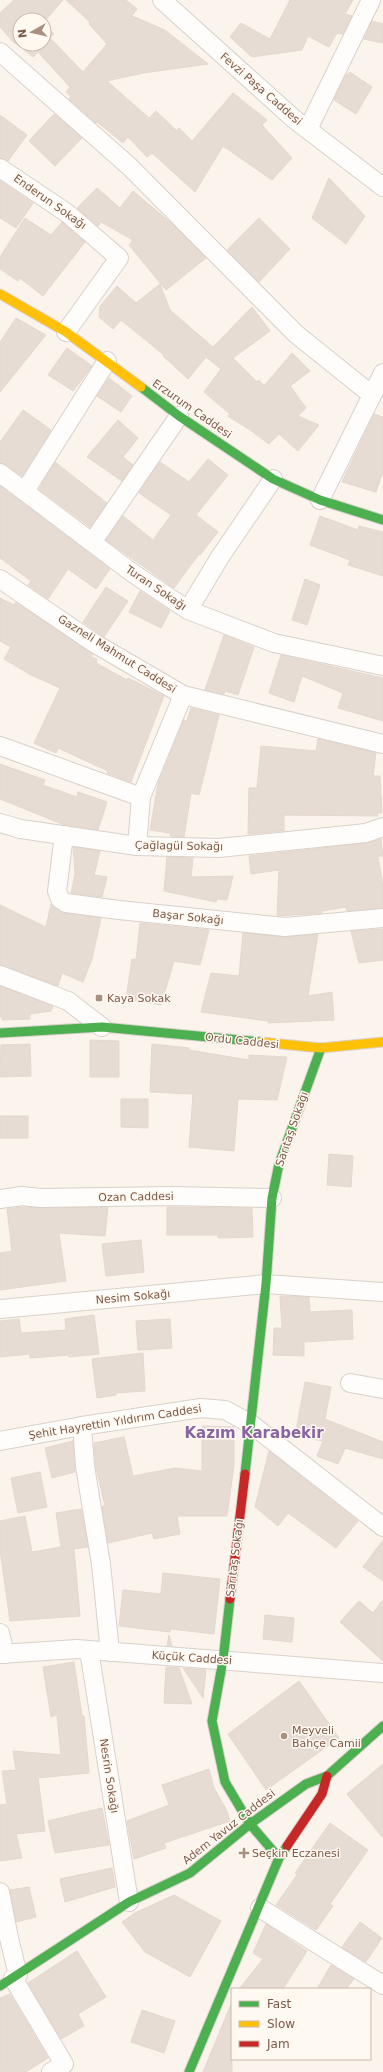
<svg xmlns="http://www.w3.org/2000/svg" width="383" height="2072" font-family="'DejaVu Sans',sans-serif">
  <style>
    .building { fill: #e7dcd4; stroke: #e4d7ce }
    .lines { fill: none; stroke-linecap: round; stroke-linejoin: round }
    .street-casing { stroke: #d9d0ca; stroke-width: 20 }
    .fast-casing { stroke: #dad0c9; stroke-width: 11 }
    .slow-casing { stroke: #dad0c9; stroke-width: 11 }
    .jam-casing { stroke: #dad0c9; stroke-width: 11 }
    .street { stroke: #fefdfc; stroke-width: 18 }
    .fast { stroke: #4caf50; stroke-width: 9 }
    .slow { stroke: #ffc107; stroke-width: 9 }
    .jam { stroke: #c62828; stroke-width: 9 }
    .poi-dot { fill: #a98f82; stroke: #fff9f1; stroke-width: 1.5 }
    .labels { text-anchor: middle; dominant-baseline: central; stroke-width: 3; stroke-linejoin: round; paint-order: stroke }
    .street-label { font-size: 11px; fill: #7d5948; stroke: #fff9f1 }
    .poi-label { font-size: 11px; fill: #7d5948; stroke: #fff9f1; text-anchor: start }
    .district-label { font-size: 15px; font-weight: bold; fill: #8964a0; stroke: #fff9f1 }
  </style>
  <rect width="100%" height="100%" fill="#faf4ed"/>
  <g class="building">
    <polygon points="14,0 63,0 44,22 44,20 20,20 20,44 44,44 44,24 54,34 50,38 83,72 107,44 89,24 90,22 66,0 126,0 137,9 132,16 165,30 208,64 143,73 107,81 149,118 156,111 177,131 179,128 192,141 233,93 267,120 262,125 292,158 272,180 223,146 195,192 152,153 147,157 128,137 123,143 97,122 96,123 69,99 71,96 66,92 70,87 38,52 33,57 16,43 15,44 0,27 0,13"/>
    <polygon points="290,0 353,0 345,14 352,16 343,34 337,33 329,47 308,36 302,50 252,57 230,37 241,23 270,39"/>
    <polygon points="372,21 383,24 383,43 364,39"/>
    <polygon points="350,72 372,87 356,114 334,100 346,75"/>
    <polygon points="54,114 82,138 55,166 29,141"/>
    <polygon points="0,115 27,135 8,161 0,158"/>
    <polygon points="329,178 365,216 346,244 312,218"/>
    <polygon points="0,181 33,203 16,228 0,218"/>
    <polygon points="97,188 120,208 133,191 171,223 206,258 166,290 129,245 133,240 101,222 98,226 77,208"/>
    <polygon points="25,218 51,235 62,222 85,242 43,296 20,278 18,281 0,269 0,257"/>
    <polygon points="259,218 290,249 259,282 227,250"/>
    <polygon points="160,284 170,310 213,347 252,307 270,331 233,358 257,382 259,380 264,386 292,353 310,371 290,386 306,408 298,416 319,425 298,451 279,434 269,444 250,430 228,416 230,414 204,392 221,369 206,357 188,379 163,356 164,355 121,320 113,329 99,317 100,306 117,286 136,303"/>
    <polygon points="16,318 46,335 0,392 0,342"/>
    <polygon points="67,348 92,366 73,391 48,375"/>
    <polygon points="109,378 132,396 121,412 97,396"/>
    <polygon points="23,410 51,430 22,476 6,465 0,463 0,442"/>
    <polygon points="374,414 383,417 383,471 376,492 342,482"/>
    <polygon points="118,420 138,438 123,457 133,465 122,481 87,457"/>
    <polygon points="208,459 228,475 196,515 218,532 200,555 199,554 174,588 106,540 123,516 153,540 171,515 139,493 160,462 189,482"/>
    <polygon points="55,462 107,503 90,527 39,489"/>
    <polygon points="0,486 110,569 96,589 68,569 48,599 28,585 31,581 0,558"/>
    <polygon points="320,516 358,530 359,526 383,532 383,576 348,565 350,560 310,545"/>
    <polygon points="305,579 320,585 307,625 292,620"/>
    <polygon points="106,587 128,601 104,637 83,622"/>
    <polygon points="140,591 170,611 161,628 129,612"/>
    <polygon points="0,598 14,605 16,602 93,654 91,657 97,659 96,663 127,680 128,678 164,696 131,782 107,773 108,771 58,748 56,753 34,743 60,688 31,675 4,659 11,647 0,641"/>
    <polygon points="224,635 254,647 238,695 225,691 224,694 205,690"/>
    <polygon points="281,655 383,678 383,721 338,708 343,693 302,676 294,702 269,693"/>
    <polygon points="191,708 219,715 199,795 191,793 184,837 170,836 170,833 150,830 158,784 184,720 187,721"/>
    <polygon points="318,739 376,753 373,776 380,776 382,813 377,813 378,816 284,815 284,831 248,834 249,788 257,788 261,746 316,751"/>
    <polygon points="0,764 45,780 43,785 77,797 78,792 107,802 98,830 62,824 0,799"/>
    <polygon points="381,839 383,856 378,856 383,886 383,908 347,911 346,907 322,911 322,913 277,916 279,870 251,874 249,856 367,843"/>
    <polygon points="73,847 100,851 94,875 107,877 102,897 71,893 75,874"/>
    <polygon points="167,857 193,858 191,877 233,876 227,900 217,899 216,902 164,891"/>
    <polygon points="51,904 64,913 101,918 92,959 83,982 62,973 58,986 0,965 0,905 46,927"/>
    <polygon points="140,923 209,930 200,965 174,961 161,1005 126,999 132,959 136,960"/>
    <polygon points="383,929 383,960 359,963 351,931"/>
    <polygon points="243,933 284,937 318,934 308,996 332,992 334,1020 268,1023 268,1021 201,1012 211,973 239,976"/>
    <polygon points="0,986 53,1006 51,1011 30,1014 30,1019 2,1020 2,1016 0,1017"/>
    <polygon points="90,1040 119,1041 119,1077 90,1077"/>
    <polygon points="30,1044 31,1076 0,1077 1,1045"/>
    <polygon points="152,1044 189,1048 189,1050 249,1060 249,1055 287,1057 277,1100 238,1099 234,1151 189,1147 193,1094 150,1092"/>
    <polygon points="121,1099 148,1099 148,1128 121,1127"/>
    <rect x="0" y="1116" width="28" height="22"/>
    <polygon points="329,1154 353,1156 351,1187 327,1185"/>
    <polygon points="22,1207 40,1208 108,1207 105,1236 59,1233 66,1281 0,1290 0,1253 12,1251 7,1209"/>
    <polygon points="167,1207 252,1208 253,1237 218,1238 218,1235 167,1235"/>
    <polygon points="141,1240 144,1272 106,1276 102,1244"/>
    <polygon points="280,1296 309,1297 310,1312 352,1310 353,1339 304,1342 304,1356 273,1355 274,1328 282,1328"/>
    <polygon points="94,1315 99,1354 69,1357 69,1355 30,1358 30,1354 0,1357 0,1321 19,1319 21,1333 66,1330 65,1319"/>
    <polygon points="170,1319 172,1348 138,1350 136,1321"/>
    <polygon points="143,1353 145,1391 116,1393 116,1395 97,1398 92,1359"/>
    <polygon points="305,1382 331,1387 325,1419 383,1442 383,1459 345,1448 338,1464 317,1456 323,1441 295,1436"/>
    <polygon points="202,1426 234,1427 234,1465 227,1516 177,1516 180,1534 154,1539 152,1533 108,1543 102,1506 105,1506 96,1467 94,1443 124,1437 133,1476 175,1468 202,1471"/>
    <polygon points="73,1441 75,1472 52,1478 45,1448"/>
    <polygon points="269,1451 358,1521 336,1548 288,1513 278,1526 255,1507"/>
    <polygon points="40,1472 47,1507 18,1513 11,1478"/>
    <polygon points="81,1509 88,1547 74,1549 80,1616 10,1621 0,1550 0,1521 25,1516 32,1552 61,1547 56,1513"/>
    <polygon points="383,1540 383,1581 363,1567"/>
    <polygon points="163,1573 220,1579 214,1634 171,1629 170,1632 119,1626 123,1590 161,1594"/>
    <polygon points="383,1600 383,1661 340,1622 359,1601 373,1613"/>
    <polygon points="265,1615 294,1618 292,1642 263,1639"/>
    <polygon points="169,1635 172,1646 167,1646"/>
    <polygon points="74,1662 82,1716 84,1716 89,1773 38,1778 45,1831 16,1834 22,1858 0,1861 0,1805 7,1804 2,1771 16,1770 13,1751 61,1755 57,1715 51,1717 43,1667"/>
    <polygon points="166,1667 179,1668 192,1704 164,1703"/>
    <polygon points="183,1668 206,1670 203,1698"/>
    <polygon points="299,1681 339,1738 266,1790 228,1734"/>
    <polygon points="383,1764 383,1838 347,1794"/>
    <polygon points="209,1769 214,1788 226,1809 230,1821 164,1843 166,1848 134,1859 127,1821 169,1805 162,1785"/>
    <polygon points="102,1808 109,1845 55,1853 48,1821"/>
    <polygon points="330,1823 368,1850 330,1904 333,1906 316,1930 276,1905 297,1875 295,1873"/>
    <polygon points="112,1868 115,1887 65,1902 60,1879"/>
    <polygon points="29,1887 36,1917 16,1922 10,1890"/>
    <polygon points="174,1895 221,1921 190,1977 145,1952 122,1922 135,1913"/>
    <polygon points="360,1922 382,1938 366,1962 342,1947"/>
    <polygon points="266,1924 307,1951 283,1989 239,1989 263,1959 253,1953"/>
    <polygon points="77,1951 106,1997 78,2014 84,2026 61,2039 28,1983"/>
    <polygon points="331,1965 354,1979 346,1989 317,1989"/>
    <polygon points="10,1994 48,2058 26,2072 0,2072 0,1998"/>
    <polygon points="232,2002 232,2072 203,2072"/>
    <polygon points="142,2010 175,2021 164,2053 131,2042"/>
  </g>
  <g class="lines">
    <g class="street-casing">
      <g id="street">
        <polyline points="162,0 294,119 383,187"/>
        <polyline points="0,52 130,167 296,334 372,395"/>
        <polyline points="308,129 371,0"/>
        <polyline points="0,168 67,213 119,258 66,332"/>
        <polyline points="0,473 134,574 188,610 274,643 383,666"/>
        <polyline points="25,491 107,361"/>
        <polyline points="320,500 383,373"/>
        <polyline points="93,541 179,416"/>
        <polyline points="0,579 94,643 183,695 383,744"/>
        <polyline points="188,610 220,557 273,479"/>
        <polyline points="0,746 141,797"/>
        <polyline points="0,823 21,829 137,846 219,848 366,833 383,827"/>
        <polyline points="64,835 57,891 60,899 66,903 119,910 285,927 383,918"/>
        <polyline points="137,846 141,797 183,695"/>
        <polyline points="0,975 68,1001 102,1027"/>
        <polyline points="0,1199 22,1196 40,1198 172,1196 272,1198"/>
        <polyline points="0,1309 266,1284 383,1292"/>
        <polyline points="350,1383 383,1389"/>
        <polyline points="82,1426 85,1466 101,1564 110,1652"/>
        <polyline points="0,1441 82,1426 201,1408 225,1410 251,1424 383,1527"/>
        <polyline points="0,1633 5,1654"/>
        <polyline points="89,1650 129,1902"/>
        <polyline points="0,1654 77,1649 383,1673"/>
        <polyline points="0,1892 9,1938 18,1975"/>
        <polyline points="260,1908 383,1985"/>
        <polyline points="13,1978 64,2064 51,2072"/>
      </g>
    </g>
    <g class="fast-casing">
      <g id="fast">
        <polyline points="141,387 179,416 273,479 320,500 383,520"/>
        <polyline points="0,1033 102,1027 261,1042"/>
        <polyline points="245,1474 266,1284 272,1198 279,1164 321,1048"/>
        <polyline points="230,1599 223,1660 212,1721 225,1782 250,1824 279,1858"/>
        <polyline points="0,1986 129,1902 190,1873 250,1824 306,1784 327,1776 383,1726"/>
        <polyline points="189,2072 279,1858 287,1846"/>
      </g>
    </g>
    <g class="slow-casing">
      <g id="slow">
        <polyline points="0,294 66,332 141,387"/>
        <polyline points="261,1042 321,1048 383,1042"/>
      </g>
    </g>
    <g class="jam-casing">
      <g id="jam">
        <polyline points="230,1599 245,1474"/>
        <polyline points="287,1846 322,1794 327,1776"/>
      </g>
    </g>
    <use href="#street" class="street"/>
    <use href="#fast" class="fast"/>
    <use href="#slow" class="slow"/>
    <use href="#jam" class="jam"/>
  </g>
  <g class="poi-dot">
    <rect x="95" y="994" width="8" height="8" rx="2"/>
    <circle cx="284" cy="1736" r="4"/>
    <path d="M242 1847h4v4h4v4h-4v4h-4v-4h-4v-4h4z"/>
  </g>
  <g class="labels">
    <g class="street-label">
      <text transform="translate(261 89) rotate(41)">Fevzi Paşa Caddesi</text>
      <text transform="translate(50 202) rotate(35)">Enderun Sokağı</text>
      <text transform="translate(192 409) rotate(35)">Erzurum Caddesi</text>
      <text transform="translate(156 588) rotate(34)">Turan Sokağı</text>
      <text transform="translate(117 654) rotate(32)">Gazneli Mahmut Caddesi</text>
      <text transform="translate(179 846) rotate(1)">Çağlagül Sokağı</text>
      <text transform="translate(188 917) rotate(6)">Başar Sokağı</text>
      <text transform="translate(242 1041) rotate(6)">Ordu Caddesi</text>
      <text transform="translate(292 1129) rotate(-71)">Sarıtaş Sokağı</text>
      <text transform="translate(136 1197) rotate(-1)">Ozan Caddesi</text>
      <text transform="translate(133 1297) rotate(-5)">Nesim Sokağı</text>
      <text transform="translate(115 1422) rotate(-9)">Şehit Hayrettin Yıldırım Caddesi</text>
      <text transform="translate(235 1558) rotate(-83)">Sarıtaş Sokağı</text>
      <text transform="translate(192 1658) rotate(4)">Küçük Caddesi</text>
      <text transform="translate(109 1776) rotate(81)">Nesrin Sokağı</text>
      <text transform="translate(229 1827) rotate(-38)">Adem Yavuz Caddesi</text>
    </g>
    <g class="poi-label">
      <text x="107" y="998">Kaya Sokak</text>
      <text x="292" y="1730">Meyveli<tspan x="292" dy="13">Bahçe Camii</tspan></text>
      <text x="252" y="1853">Seçkin Eczanesi</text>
    </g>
    <g class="district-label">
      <text x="254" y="1433">Kazım Karabekir</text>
    </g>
  </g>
  <rect x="231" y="1988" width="140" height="72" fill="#fff9f1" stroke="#cbb9ad"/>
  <rect x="239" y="2001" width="20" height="6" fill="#4caf50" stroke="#cbb9ad"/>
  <text x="267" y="2008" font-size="12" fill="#7d5948">Fast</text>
  <rect x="239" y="2021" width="20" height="6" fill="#ffc107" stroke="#cbb9ad"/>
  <text x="267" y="2028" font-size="12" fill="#7d5948">Slow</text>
  <rect x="239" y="2041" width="20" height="6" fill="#c62828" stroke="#cbb9ad"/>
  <text x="267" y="2048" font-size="12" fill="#7d5948">Jam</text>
  <g transform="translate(32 32) rotate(262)"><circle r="19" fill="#fff9f1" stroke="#cbb9ad"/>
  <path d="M0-3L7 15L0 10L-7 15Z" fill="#a98f82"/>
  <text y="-6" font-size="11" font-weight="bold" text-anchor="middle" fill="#7d5948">N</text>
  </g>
</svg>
